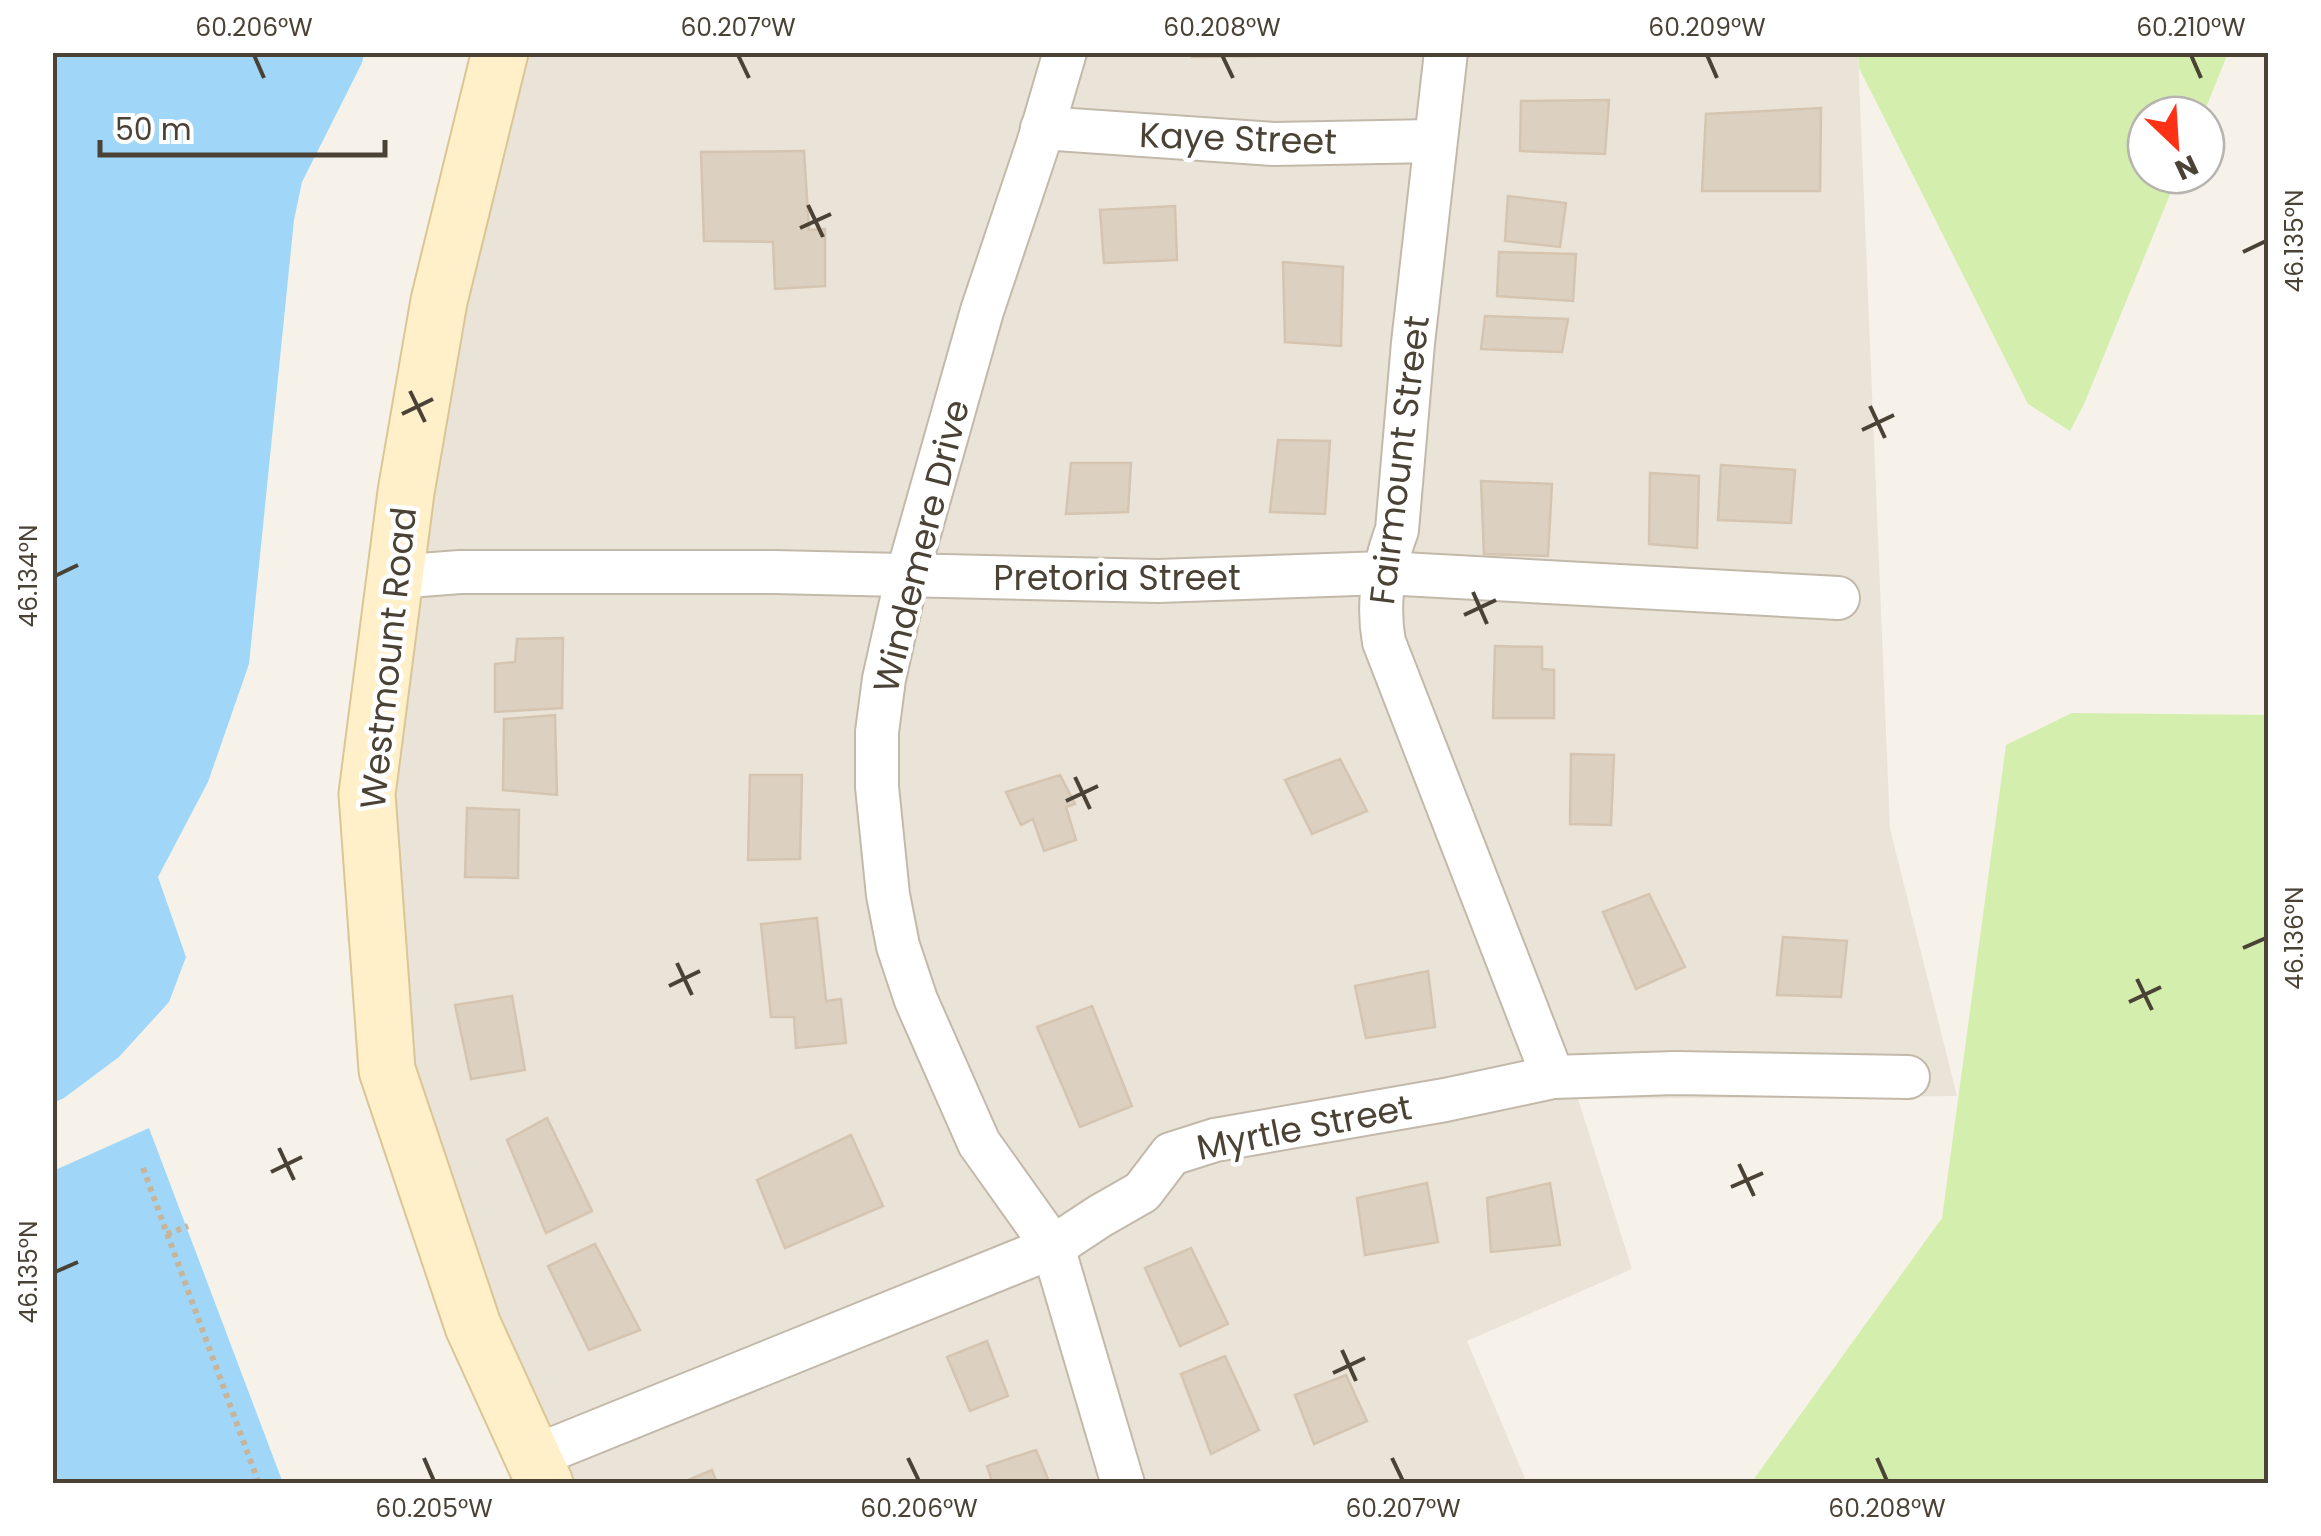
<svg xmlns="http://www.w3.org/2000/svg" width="2321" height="1536" font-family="Poppins,sans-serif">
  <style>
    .residential { fill: #eae3d7 }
    .green { fill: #d4eeae }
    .water { fill: #a0d7f8 }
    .building { fill: #dcd0c0; stroke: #d5c5b0; stroke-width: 2.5 }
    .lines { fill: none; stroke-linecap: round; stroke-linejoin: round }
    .minor-casing { stroke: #c3b9aa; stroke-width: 46 }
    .secondary-casing { stroke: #dac595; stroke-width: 59 }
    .path { stroke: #c6b59a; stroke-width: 6; stroke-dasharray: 5 5; stroke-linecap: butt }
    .minor { stroke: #fff; stroke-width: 42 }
    .secondary { stroke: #fff0ca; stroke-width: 55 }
    .ticks { fill: none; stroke: #4b4236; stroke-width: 4 }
    .labels { text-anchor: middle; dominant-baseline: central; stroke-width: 9; stroke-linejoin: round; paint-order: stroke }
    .street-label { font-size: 35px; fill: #4b4236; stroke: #fff }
    .neatline { fill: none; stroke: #4b4236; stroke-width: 4 }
    .ticks-label { font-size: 25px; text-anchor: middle; fill: #4b4236 }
  </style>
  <rect width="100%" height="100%" fill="#f6f2e9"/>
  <polygon class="residential" points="500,53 1858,53 1890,829 1957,1096 1578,1099 1632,1269 1467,1341 1527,1483 514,1483 347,939 367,794"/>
  <g class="green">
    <polygon points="1858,53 2228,53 2203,115 2146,115 2146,175 2178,175 2084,404 2070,431 2028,404 1859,68"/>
    <polygon points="2072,713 2268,715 2268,1483 1751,1483 1942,1218 2006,745"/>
  </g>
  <g class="water">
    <polygon points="52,53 364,53 362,63 302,182 294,220 249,664 208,782 158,877 186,957 169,1002 119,1057 64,1098 53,1103"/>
    <polygon points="149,1128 283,1483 53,1483 53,1171"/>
  </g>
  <g class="building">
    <polygon points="1192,52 1278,52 1278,56 1192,57"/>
    <polygon points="1609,100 1605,154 1520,151 1521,101"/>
    <polygon points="1821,108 1820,191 1702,191 1706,114"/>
    <polygon points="804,151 809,230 825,229 825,286 775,289 773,242 704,241 701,152"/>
    <polygon points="1508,196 1566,203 1560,247 1505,241"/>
    <polygon points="1175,206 1177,260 1104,263 1100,210"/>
    <polygon points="1499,252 1576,254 1573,301 1497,296"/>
    <polygon points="1283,262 1343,267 1341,346 1285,342"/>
    <polygon points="1485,316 1568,319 1562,352 1481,349"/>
    <polygon points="1278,440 1330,441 1325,514 1270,512"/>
    <polygon points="1071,463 1131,463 1128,512 1066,514"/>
    <polygon points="1721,465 1795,470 1791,523 1718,520"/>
    <polygon points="1650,473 1699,476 1697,548 1649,544"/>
    <polygon points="1481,481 1552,484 1548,556 1484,554"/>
    <polygon points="563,638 562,708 495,712 495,664 515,662 517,639"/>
    <polygon points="1495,646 1542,647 1542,669 1554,670 1554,718 1493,718"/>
    <polygon points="555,715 557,795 503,790 504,719"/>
    <polygon points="1571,754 1614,755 1611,825 1570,824"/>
    <polygon points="1340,759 1367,811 1312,834 1285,780"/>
    <polygon points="750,775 802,775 800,859 748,860"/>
    <polygon points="1060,775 1075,804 1066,807 1076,840 1044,851 1033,819 1021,825 1006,792"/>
    <polygon points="467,808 519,810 518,878 465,877"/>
    <polygon points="1649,894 1685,967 1636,989 1603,912"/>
    <polygon points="817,918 826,1001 841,999 846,1043 796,1048 794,1017 771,1017 761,924"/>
    <polygon points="1783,937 1847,941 1841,997 1777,995"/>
    <polygon points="1428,971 1435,1027 1366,1038 1355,986"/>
    <polygon points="512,996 525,1070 471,1079 455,1005"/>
    <polygon points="1092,1006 1132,1106 1080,1127 1037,1027"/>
    <polygon points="547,1118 592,1211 546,1233 507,1140"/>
    <polygon points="851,1135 883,1206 785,1248 757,1180"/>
    <polygon points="1427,1183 1438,1242 1365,1255 1357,1198"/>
    <polygon points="1550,1183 1560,1245 1491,1252 1487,1198"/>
    <polygon points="595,1244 640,1330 589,1350 548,1266"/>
    <polygon points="1191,1248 1228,1324 1180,1346 1145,1268"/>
    <polygon points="987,1341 1008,1396 970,1411 947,1357"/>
    <polygon points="1225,1356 1259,1430 1211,1454 1181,1374"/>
    <polygon points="1346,1375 1367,1421 1314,1444 1295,1395"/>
    <polygon points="1036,1450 1050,1484 993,1484 987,1466"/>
    <polygon points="712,1470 717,1484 679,1484"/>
  </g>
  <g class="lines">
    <g class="minor-casing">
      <g id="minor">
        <polyline points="1065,52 1038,144 982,311 907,576 884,679 877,732 877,787 888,895 898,946 916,1000 979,1143 1053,1247 1123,1484"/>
        <path d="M1446,52l-33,291 -16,187c-14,37 -20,74 -13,112l169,435"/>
        <polyline points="1042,128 1274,144 1434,141"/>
        <polyline points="395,577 460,572 774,572 1158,581 1384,573 1838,598"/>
        <polyline points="533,1457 1053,1247 1100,1216 1142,1192 1171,1154 1215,1140 1445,1100 1553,1077 1675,1073 1908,1077"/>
      </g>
    </g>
    <g class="secondary-casing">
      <polyline id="secondary" points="500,52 439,301 406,492 367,794 387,1070 473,1326 545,1484"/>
    </g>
    <g class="path">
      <polyline points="143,1168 259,1484"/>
      <polyline points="167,1234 188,1226"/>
    </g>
    <use href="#minor" class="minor"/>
    <use href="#secondary" class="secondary"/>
  </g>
  <path class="ticks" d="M254,55l10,23M738,55l11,23M1222,55l11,23M1707,55l10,23M2191,55l10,23M808,205l15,32M800,228l31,-14M2243,252l23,-11M410,391l15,31M1870,406l15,32M402,414l31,-15M1862,430l32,-15M55,576l23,-11M1473,592l14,32M1464,615l32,-15M1075,777l15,32M1066,801l32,-15M2243,948l23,-10M677,963l15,32M2137,979l15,31M669,986l31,-15M2129,1002l32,-15M279,1148l15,32M1739,1164l15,32M271,1172l31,-15M1731,1187l32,-14M55,1272l23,-10M1342,1350l14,31M1333,1373l32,-15M424,1458l10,23M908,1458l11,23M1392,1458l11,23M1877,1458l10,23"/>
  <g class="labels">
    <g class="street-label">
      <text transform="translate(1238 138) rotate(2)">Kaye Street</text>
      <text transform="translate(1399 460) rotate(-83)">Fairmount Street</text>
      <text transform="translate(921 546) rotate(-76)">Windemere Drive</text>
      <text x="1117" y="577">Pretoria Street</text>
      <text transform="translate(388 658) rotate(-84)">Westmount Road</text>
      <text transform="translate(1304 1127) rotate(-11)">Myrtle Street</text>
    </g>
  </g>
  <rect width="2321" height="1536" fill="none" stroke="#ffffff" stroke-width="110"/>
  <g transform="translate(2176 145) rotate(155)"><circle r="48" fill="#ffffff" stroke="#b7b3af" stroke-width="2.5"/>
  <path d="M0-8L18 38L0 25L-18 38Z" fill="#ff3117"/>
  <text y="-15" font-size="28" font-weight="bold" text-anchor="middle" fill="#4b4236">N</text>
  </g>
  <path d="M100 140v15h285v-15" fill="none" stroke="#4b4236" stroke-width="5"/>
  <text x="115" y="140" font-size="30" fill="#4b4236" stroke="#ffffff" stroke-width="8" paint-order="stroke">50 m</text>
  <rect x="55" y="55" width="2211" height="1426" class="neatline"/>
  <g class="ticks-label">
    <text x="254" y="36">60.206°W</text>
    <text x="738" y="36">60.207°W</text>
    <text x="1222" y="36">60.208°W</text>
    <text x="1707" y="36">60.209°W</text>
    <text x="2191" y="36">60.210°W</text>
    <text transform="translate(2294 241) rotate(-90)" y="9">46.135°N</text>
    <text transform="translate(28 576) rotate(-90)" y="9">46.134°N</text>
    <text transform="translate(2294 938) rotate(-90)" y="9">46.136°N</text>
    <text transform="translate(28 1272) rotate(-90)" y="9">46.135°N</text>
    <text x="434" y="1517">60.205°W</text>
    <text x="919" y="1517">60.206°W</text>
    <text x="1403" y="1517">60.207°W</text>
    <text x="1887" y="1517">60.208°W</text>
  </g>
</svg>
